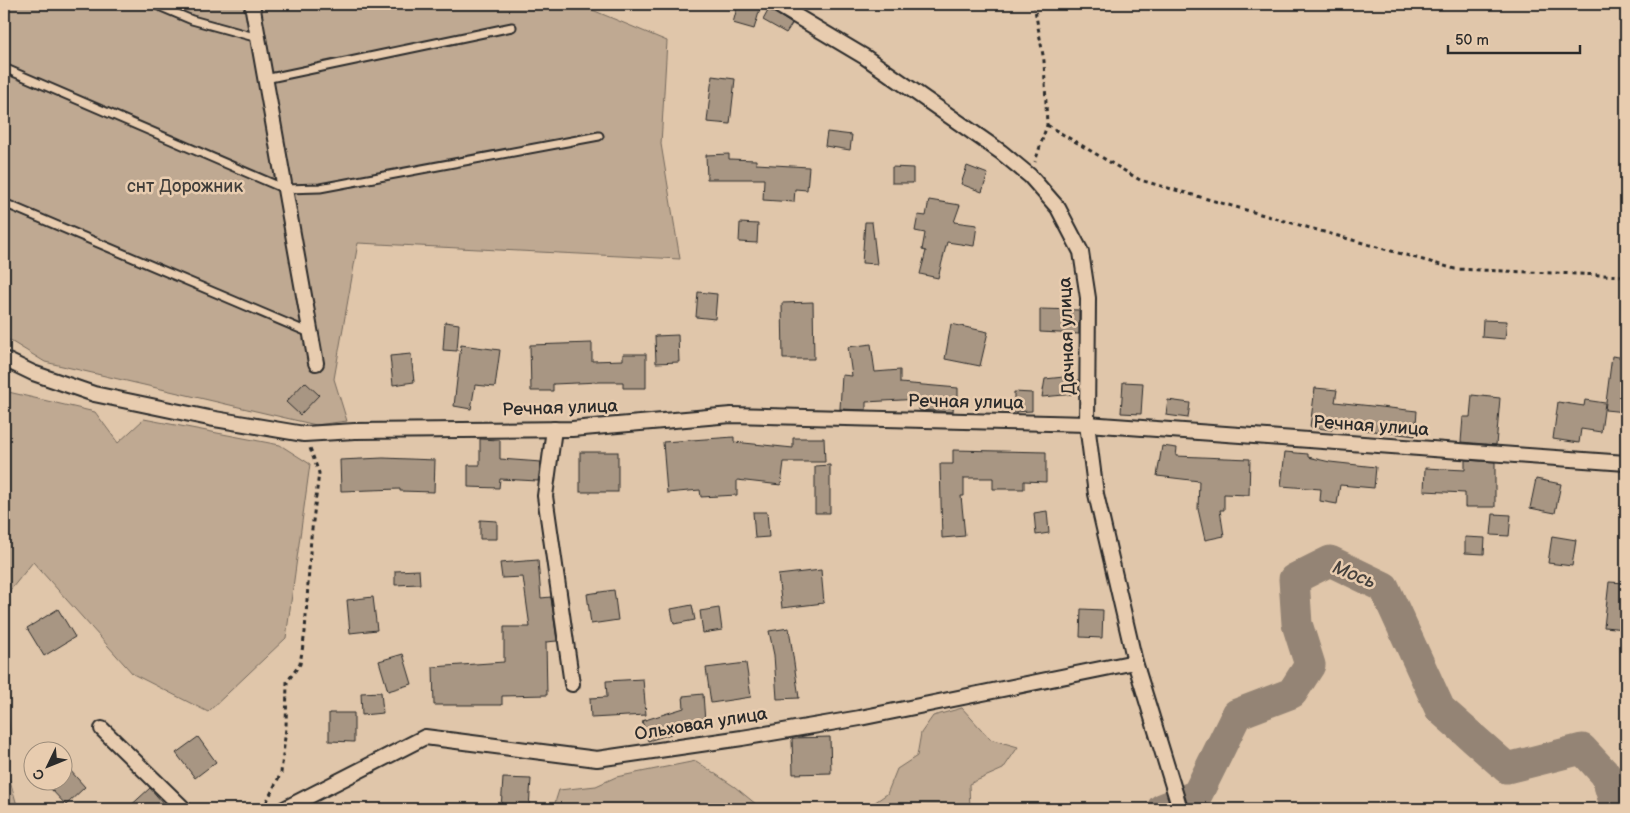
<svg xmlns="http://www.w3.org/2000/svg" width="1630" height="813" font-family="'Balsamiq Sans',sans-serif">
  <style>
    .green { fill: #bfa992; stroke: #756a5e }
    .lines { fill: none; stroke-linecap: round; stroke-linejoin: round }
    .river { stroke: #948474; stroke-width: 31 }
    .building { fill: #a89683; stroke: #2b2b2b }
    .service-casing { stroke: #2b2b2b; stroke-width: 11 }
    .minor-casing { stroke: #2b2b2b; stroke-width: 18 }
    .path { stroke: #2b2b2b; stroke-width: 3; stroke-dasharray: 4 4; stroke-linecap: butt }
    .service { stroke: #e8ccaf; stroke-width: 7 }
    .minor { stroke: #e8ccaf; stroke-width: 14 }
    .labels { text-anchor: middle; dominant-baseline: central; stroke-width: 5; stroke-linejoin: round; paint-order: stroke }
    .park-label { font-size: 18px; fill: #413e3a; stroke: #e8ccaf }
    .street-label { font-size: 18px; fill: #2b2b2b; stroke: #e8ccaf }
    .water-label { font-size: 19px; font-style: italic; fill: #45413d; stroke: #e8ccaf }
  </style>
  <rect width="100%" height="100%" fill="#e0c6aa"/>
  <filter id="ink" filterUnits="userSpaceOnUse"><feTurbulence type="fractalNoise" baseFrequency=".02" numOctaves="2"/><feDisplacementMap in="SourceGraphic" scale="10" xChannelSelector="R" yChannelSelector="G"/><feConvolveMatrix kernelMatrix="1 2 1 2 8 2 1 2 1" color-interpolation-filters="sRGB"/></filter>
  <g filter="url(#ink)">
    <g class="green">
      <polygon points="4,4 578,4 667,41 661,144 680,259 358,243 334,379 347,421 316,425 45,362 4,337"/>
      <polygon points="4,391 95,412 118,443 144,419 280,445 310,464 286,638 208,712 133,674 33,562 4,598"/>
      <polygon points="4,684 6,687 10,733 9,777 18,809 4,809"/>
      <polygon points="962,708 990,739 1018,747 1003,769 969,784 970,809 865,809 887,794 897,769 917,756 921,733 933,716"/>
      <polygon points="696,761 735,787 762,809 553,809 559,790 596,786 616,777"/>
    </g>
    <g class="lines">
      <polyline class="river" points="1162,809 1197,795 1237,714 1292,693 1310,665 1297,624 1294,579 1330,561 1384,587 1440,709 1507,768 1582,749 1606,775 1615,805 1619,809"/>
    </g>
    <g class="building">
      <polygon points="738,4 760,9 754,29 733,23"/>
      <polygon points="769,9 792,24 786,33 763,20"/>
      <polygon points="712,76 735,79 730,124 707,122"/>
      <polygon points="827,132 852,135 850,150 825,146"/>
      <polygon points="729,154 729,159 756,160 756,164 809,167 807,190 795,189 794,202 763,200 764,179 707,179 706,155"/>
      <polygon points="967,166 988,174 982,192 961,184"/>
      <polygon points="892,167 913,168 913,183 892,183"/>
      <polygon points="929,200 960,205 954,222 977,225 974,246 947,242 938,278 920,274 926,251 922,250 925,233 915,231 918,215 926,216"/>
      <polygon points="865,222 872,222 877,264 862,263"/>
      <polygon points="740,223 758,224 757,243 739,242"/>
      <polygon points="698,292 717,294 715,319 696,317"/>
      <polygon points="813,302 814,359 783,359 782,303"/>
      <polygon points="1040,309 1079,310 1079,334 1040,332"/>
      <polygon points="1483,320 1507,321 1505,339 1482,337"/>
      <polygon points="445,322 459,324 457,351 443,350"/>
      <polygon points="951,324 988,332 980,366 945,359"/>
      <polygon points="678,335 679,362 656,363 655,336"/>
      <polygon points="592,343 592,361 623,360 623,354 646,354 646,388 623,388 623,382 600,382 553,384 553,391 531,391 530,345"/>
      <polygon points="871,344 875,372 900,370 900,383 958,388 958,396 954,397 953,412 919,410 919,399 866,402 866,410 840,409 842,375 852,376 848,347"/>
      <polygon points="461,345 500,350 495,387 475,385 471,409 454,406"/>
      <polygon points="411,354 414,382 393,385 390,356"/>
      <polygon points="1612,356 1626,358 1626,412 1605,410"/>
      <polygon points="1073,376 1075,394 1042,397 1045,379"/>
      <polygon points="305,382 319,395 300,415 286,402"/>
      <polygon points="1123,382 1143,383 1141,414 1121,413"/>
      <polygon points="1315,388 1337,390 1335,402 1417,411 1415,436 1332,426 1332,430 1310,427"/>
      <polygon points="1014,392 1032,393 1032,411 1014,412"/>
      <polygon points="1472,395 1500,398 1496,445 1461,442 1463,417 1470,417"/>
      <polygon points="1168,400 1190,403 1188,418 1166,415"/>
      <polygon points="1585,400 1605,403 1601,432 1581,429 1579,443 1553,439 1558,402 1584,406"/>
      <polygon points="734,437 734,442 793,448 793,438 824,438 825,462 784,462 781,485 737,480 737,495 701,497 700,490 667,493 663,442"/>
      <polygon points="480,439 500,440 500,459 541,462 538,481 500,479 499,488 468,487 468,465 480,465"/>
      <polygon points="1162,446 1177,448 1176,456 1250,459 1249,495 1224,494 1224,510 1220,510 1224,536 1205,540 1198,509 1199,481 1157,476"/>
      <polygon points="953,450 1046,452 1046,482 1024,481 1024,489 993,489 993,478 964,478 964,496 961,496 965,536 942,538 940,464 953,464"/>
      <rect x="580" y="452" width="38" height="40"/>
      <polygon points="1285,452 1308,454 1308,457 1330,462 1376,467 1374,488 1340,485 1337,504 1320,501 1321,489 1281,486"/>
      <polygon points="383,458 435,460 434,492 400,491 400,489 341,491 340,460"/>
      <polygon points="1465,460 1495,462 1495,507 1465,507 1465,493 1424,491 1425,468 1465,470"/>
      <polygon points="830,465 830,513 815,513 815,466"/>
      <polygon points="1536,479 1561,484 1555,513 1530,508"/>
      <polygon points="1047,511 1049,533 1036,535 1034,513"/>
      <polygon points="753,512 767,512 769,537 755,538"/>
      <polygon points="1493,514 1511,515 1509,536 1491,535"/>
      <polygon points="480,520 497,521 497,539 480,539"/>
      <polygon points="1552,536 1576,540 1572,566 1548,563"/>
      <polygon points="1465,537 1485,538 1484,554 1465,553"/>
      <polygon points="538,560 541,598 551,597 557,641 546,642 547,695 502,696 502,705 434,705 433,667 504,662 504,627 530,627 523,577 502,578 500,563"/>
      <polygon points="419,570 420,584 395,585 395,571"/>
      <polygon points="821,570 824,603 782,608 778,575"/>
      <polygon points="1609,582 1626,583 1626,629 1604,627"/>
      <polygon points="614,590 618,620 591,624 587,594"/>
      <polygon points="373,597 377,630 350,633 347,600"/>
      <polygon points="692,605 695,620 674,624 671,609"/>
      <polygon points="719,608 722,630 703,633 700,611"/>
      <polygon points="58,609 75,637 44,656 27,628"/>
      <polygon points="1081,609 1103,610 1102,638 1080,637"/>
      <polygon points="789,628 799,698 777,699 774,655 769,631"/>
      <polygon points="403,654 412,684 388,691 379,661"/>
      <polygon points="746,663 751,697 711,703 706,668"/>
      <polygon points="643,679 646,715 591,718 590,698 607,697 606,681"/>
      <polygon points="381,692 383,713 362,715 361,693"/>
      <polygon points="703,694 705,722 668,725 671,734 648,741 642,721 684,708 683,696"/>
      <polygon points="329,713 354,713 354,742 329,741"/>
      <polygon points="198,737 216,762 195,778 176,753"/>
      <polygon points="830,737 831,773 793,774 792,738"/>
      <polygon points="69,769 85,787 66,805 49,787 56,780 62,780 62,775"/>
      <polygon points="503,778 531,779 529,808 501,809"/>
      <polygon points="150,788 163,803 156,809 127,809"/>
    </g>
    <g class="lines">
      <g class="service-casing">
        <g id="service">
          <polyline points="154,4 192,20 258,38"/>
          <polyline points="4,68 285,189 320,188 599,136"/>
          <polyline points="265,79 512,27"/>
          <polyline points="4,203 310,333"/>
        </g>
      </g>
      <g class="minor-casing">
        <g id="minor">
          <polyline points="252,4 316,363"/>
          <polyline points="776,4 865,57 1001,152 1030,176 1058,208 1081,252 1088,298 1087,424 1096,494 1135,662 1180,809"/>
          <polyline points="4,359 33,373 94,394 209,418 304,434 355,431 572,429 731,415 1087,424 1626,463"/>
          <polyline points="554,429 545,496 572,684"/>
          <polyline points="102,729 184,809"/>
          <polyline points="284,809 425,737 597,759 742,738 860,718 1135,662"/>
        </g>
      </g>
      <g class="path">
        <polyline points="1034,4 1044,61 1047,125 1035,162"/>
        <polyline points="1047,125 1140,180 1455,269 1626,276"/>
        <polyline points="263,809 281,773 286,728 287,682 300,664 305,632 311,537 319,473 310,448"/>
      </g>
      <use href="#service" class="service"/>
      <use href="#minor" class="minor"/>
    </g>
  </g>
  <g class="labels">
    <g class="park-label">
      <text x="185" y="186">снт Дорожник</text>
    </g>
    <g class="street-label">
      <text transform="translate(1067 336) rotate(-92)">Дачная улица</text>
      <text transform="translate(966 402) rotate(1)">Речная улица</text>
      <text transform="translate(560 408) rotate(-2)">Речная улица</text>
      <text transform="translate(1371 426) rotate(4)">Речная улица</text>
      <text transform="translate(701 724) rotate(-9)">Ольховая улица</text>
    </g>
    <g class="water-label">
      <text transform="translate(1354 575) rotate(22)">Мось</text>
    </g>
  </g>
  <rect width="1630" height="813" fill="none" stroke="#e8ccaf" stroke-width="20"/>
  <rect x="10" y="10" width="1610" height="793" fill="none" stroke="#2b2b2b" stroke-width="2" filter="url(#ink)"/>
  <g transform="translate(48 766) rotate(227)"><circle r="24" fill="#e8ccaf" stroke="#9c8c7a"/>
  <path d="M0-4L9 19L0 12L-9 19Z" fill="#2b2b2b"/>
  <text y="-8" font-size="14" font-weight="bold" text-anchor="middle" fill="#2b2b2b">С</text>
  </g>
  <path d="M1448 45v8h132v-8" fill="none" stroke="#2b2b2b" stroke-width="2.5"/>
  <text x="1455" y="45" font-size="15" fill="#2b2b2b" stroke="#e8ccaf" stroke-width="4" paint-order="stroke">50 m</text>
</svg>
